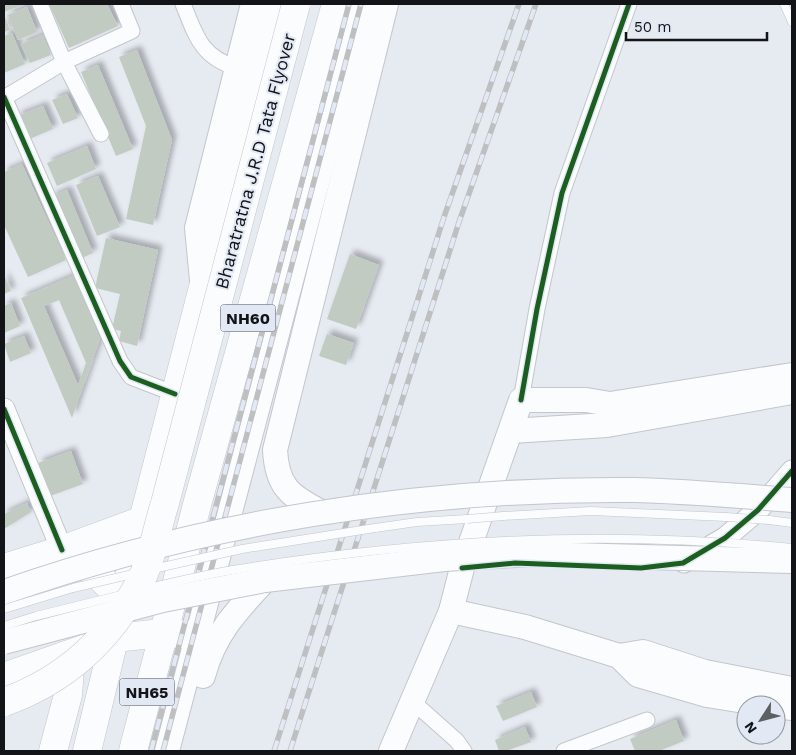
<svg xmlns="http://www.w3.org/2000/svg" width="796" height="755" font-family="'Work Sans',sans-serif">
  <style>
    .building { fill: #c2cbc2; fill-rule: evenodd; filter: url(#shadow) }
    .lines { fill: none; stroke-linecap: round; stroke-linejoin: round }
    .lane-casing { stroke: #c3c6cc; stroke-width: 9 }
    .street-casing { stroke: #c3c6cc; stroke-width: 17 }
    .secondary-casing { stroke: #c3c6cc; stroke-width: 23 }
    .primary-casing { stroke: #c3c6cc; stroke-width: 26 }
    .highway-casing { stroke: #c3c6cc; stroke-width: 29 }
    .lane { stroke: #fbfcfd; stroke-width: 8 }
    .street { stroke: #fbfcfd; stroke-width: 15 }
    .secondary { stroke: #fbfcfd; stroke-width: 21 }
    .primary { stroke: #fbfcfd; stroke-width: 24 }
    .highway { stroke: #fbfcfd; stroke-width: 28 }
    .rail-casing { stroke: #bdbfc1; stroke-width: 5.5 }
    .rail { stroke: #e2e9f5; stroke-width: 4; stroke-dasharray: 11; stroke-linecap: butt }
    .lane-bridge-casing { stroke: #c3c6cc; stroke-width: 9; stroke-linecap: butt }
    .primary-bridge-casing { stroke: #c3c6cc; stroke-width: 26; stroke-linecap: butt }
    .highway-bridge-casing { stroke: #c3c6cc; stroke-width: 29; stroke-linecap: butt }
    .lane-bridge { stroke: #fbfcfd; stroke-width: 8 }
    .primary-bridge { stroke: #fbfcfd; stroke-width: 24 }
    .highway-bridge { stroke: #fbfcfd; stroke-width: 28 }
    .cycleway-casing { stroke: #e2e9f5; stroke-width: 8 }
    .cycleway { stroke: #1b5e20; stroke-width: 5 }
    .labels { text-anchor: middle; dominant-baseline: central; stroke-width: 4; stroke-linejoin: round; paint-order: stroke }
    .shield { fill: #e2e9f5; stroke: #50545a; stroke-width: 1 }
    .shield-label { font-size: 16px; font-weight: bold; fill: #121418 }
    .street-label { font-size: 18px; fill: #121418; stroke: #e2e9f5 }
  </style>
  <defs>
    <filter id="shadow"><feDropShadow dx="4.5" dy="-4.5" stdDeviation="2.5" flood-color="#0004"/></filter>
  </defs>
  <rect width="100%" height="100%" fill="#e6eaf1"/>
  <g class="building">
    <polygon points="4,4 25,4 4,12"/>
    <polygon points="49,4 107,4 118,26 69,48"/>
    <polygon points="27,7 37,32 18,40 8,15"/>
    <polygon points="4,14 10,30 4,32"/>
    <polygon points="12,33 25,64 4,73 4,36"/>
    <polygon points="43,35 51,55 30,63 21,44"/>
    <polygon points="137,50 172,140 153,225 126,219 146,126 119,57"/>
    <polygon points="98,65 133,149 116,156 81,72"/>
    <polygon points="67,94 78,118 63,124 52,100"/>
    <polygon points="43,106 53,129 27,140 17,116"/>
    <polygon points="87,146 96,169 57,186 47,163"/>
    <polygon points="22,164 66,260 28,277 4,225 4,172"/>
    <polygon points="98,176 120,227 97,236 76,185"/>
    <polygon points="67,190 93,253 77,260 51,197"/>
    <polygon points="106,238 158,250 137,346 119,341 121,331 112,329 120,294 95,288"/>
    <polygon points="350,254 379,265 356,329 327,319"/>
    <polygon points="4,275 11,291 4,294"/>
    <path d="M75,275l25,64 -28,79 -51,-120zM59,300l27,63 -8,22 -34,-79z"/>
    <polygon points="11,303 20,326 4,333 4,306"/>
    <polygon points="327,334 354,343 346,365 319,356"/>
    <polygon points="24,336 31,353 10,362 4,344"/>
    <polygon points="71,451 83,484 50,496 38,463"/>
    <polygon points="27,503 31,512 4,529 4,514"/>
    <polygon points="531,692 537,707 503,721 496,706"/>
    <polygon points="676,720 684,741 659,751 635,751 630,739"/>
    <polygon points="525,727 531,742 506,751 499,751 495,740"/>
  </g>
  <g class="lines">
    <g class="lane-casing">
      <g id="lane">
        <polyline points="784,4 792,22"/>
        <polyline points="503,516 591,511 726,517"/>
        <polyline points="769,520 792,523"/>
        <polyline points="375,528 417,522 467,519"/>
      </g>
    </g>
    <g class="street-casing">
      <g id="street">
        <path d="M183,4c13,32 18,53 54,64"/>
        <polyline points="4,97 120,361 131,377 175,394"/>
        <polyline points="4,98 64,62 40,4"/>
        <polyline points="101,134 64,62 132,31 121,4"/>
        <polyline points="521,400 537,309 562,193 629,4"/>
        <polyline points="412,701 457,741 464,751"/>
        <polyline points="564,751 647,720"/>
      </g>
    </g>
    <g class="secondary-casing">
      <g id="secondary">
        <polyline points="4,409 62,550"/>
        <polyline points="684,562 725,538 758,510 792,471"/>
      </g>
    </g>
    <g class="primary-casing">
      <g id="primary">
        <polyline points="202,280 197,228 253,4"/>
        <polyline points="511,431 607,425 792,392"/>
        <path d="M321,512c-31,-16 -44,-25 -46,-62l111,-446"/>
        <polyline points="451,611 525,627 619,656 638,675 707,695 770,705"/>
        <polyline points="619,656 643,652 705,672 792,689"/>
        <path d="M203,676c11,-42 34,-66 62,-96"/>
        <polyline points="776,706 792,708"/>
        <polyline points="167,751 364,4"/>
        <polyline points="391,751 451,611 462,568 521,400 586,400 610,404 792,375"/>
      </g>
    </g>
    <g class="highway-casing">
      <g id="highway">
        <polyline points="62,550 95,572 128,605"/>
        <polyline points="4,568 62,550 143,520"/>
        <polyline points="4,677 115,638 162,633 198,635"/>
        <polyline points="53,751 68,695 71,654"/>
        <polyline points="87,751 143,520 276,4"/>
        <polyline points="133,751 198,501 336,4"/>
      </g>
    </g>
    <use href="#lane" class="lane"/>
    <use href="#street" class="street"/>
    <use href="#secondary" class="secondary"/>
    <use href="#primary" class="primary"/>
    <use href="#highway" class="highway"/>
    <g class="rail-casing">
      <g id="rail">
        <polyline points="151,751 349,4"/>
        <polyline points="163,751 361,4"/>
        <polyline points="274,751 444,217 519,4"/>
        <polyline points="290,751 459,222 536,4"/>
      </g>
    </g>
    <use href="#rail" class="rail"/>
    <g class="lane-bridge-casing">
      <g id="lane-bridge">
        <polyline points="726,517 769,520"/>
        <polyline points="467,519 503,516"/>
        <polyline points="153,569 242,549 375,528"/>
        <path d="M143,589c32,-7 64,-15 96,-20 183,-30 369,-39 553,-21"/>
        <polyline points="4,609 73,588 137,573"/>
        <polyline points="4,626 36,616 125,594"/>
      </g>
    </g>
    <g class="primary-bridge-casing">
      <g id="primary-bridge">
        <path d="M4,592c200,-70 416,-104 628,-102 53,1 107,6 160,10"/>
        <polyline points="4,642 163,600 265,580 444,559 532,554 792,561"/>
      </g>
    </g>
    <g class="highway-bridge-casing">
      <path id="highway-bridge" d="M4,702c62,-22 107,-64 137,-122 10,-18 17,-56 24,-77l131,-499"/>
    </g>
    <use href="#lane-bridge" class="lane-bridge"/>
    <use href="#primary-bridge" class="primary-bridge"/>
    <use href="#highway-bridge" class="highway-bridge"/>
    <g class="cycleway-casing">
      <g id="cycleway">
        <polyline points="4,97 120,361 131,377 175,394"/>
        <polyline points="521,400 537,309 562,193 629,4"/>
        <polyline points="4,409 62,550"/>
        <polyline points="462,568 515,563 641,568 683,563 725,538 758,510 792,471"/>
      </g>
    </g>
    <use href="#cycleway" class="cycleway"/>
  </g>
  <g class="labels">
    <g class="shield">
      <rect x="220.5" y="304.5" width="55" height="27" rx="4"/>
      <rect x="119.5" y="678.5" width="55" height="27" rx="4"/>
    </g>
    <g class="shield-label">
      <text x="248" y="318">NH60</text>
      <text x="147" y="692">NH65</text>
    </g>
    <g class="street-label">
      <text transform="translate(255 161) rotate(-75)">Bharatratna J.R.D Tata Flyover</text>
    </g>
  </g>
  <rect width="796" height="755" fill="none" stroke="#121418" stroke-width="10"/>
  <g transform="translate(761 720) rotate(234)"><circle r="24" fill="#e2e9f5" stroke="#8f949d"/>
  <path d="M0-4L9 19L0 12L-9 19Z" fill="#5c5f64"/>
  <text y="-8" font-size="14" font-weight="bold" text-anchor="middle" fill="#121418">N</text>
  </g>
  <path d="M626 32v8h141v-8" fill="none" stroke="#121418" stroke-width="2.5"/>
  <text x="634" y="32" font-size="15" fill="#121418" stroke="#e2e9f5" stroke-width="4" paint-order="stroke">50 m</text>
</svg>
